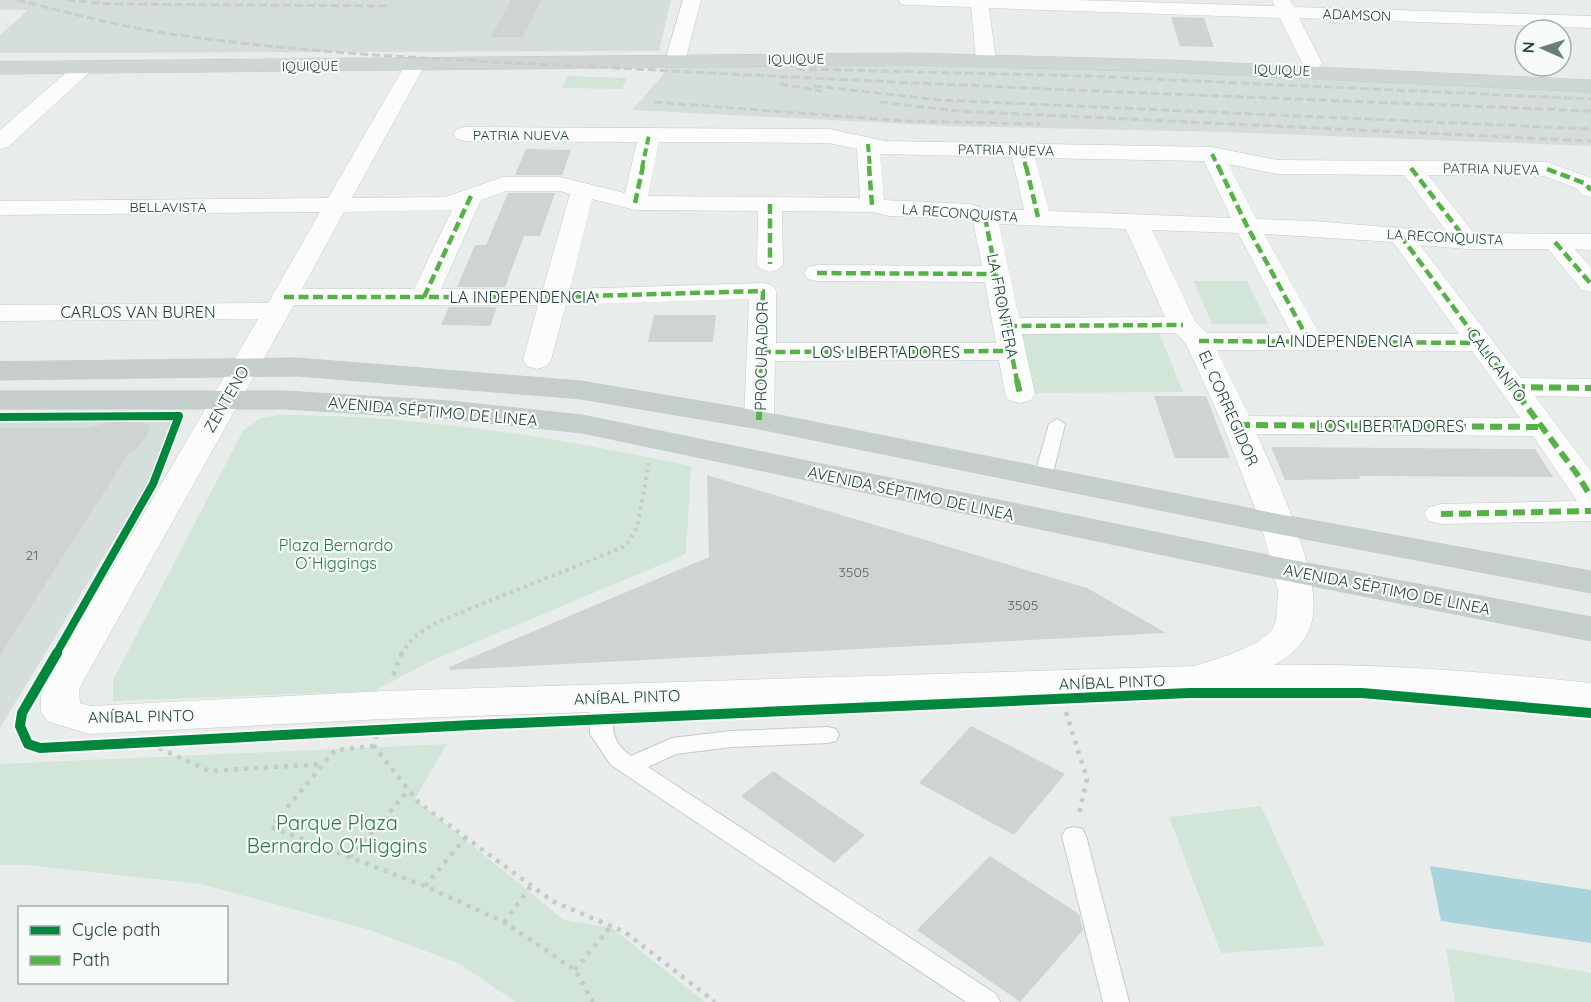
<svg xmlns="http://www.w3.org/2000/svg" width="1591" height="1002" font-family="Quicksand,sans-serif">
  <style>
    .built { fill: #d6dedb }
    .green { fill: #d1e6d8 }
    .water { fill: #a9d4db }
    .building { fill: #cfd4d2 }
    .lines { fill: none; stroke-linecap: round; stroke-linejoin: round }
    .service-casing { stroke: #c5cac8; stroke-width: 2 }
    .minor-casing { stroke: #c5cac8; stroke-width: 1 }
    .primary-casing { stroke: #c3ccc9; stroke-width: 1 }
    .trunk-casing { stroke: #c3ccc9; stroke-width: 1 }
    .path-far1 { stroke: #c3ccca; stroke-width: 4; stroke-dasharray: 3 4.5; stroke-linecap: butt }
    .path { stroke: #c3ccca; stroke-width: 4.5; stroke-dasharray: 4 6; stroke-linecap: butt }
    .service { fill: #fcfcfc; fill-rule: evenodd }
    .minor { fill: #fcfcfc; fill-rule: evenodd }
    .primary { fill: #cfd7d5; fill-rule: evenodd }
    .trunk { fill: #c6cecc; fill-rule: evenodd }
    .rail { stroke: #c9cdcc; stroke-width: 3; stroke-dasharray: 8 4; stroke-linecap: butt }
    .quiet-far2 { stroke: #55b346; stroke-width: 4; stroke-dasharray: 8 4; stroke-linecap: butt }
    .quiet-far1 { stroke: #55b346; stroke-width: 4.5; stroke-dasharray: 10 4.5; stroke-linecap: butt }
    .quiet { stroke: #55b346; stroke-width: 6; stroke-dasharray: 12 6; stroke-linecap: butt }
    .cycleway-far1-casing { stroke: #f7fbf9; stroke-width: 11 }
    .cycleway-casing { stroke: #f7fbf9; stroke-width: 14 }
    .cycleway-far1 { stroke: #00873e; stroke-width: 8 }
    .cycleway { stroke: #00873e; stroke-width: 10 }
    .labels { text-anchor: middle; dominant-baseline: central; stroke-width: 4.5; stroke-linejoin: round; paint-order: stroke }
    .far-street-label { font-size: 14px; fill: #24423a; stroke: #f7fbf9 }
    .number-label { font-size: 14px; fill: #506761 }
    .street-label { font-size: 16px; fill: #24423a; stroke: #f7fbf9 }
    .park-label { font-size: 16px; fill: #2d7a4b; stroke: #f7fbf9 }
    .near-park-label { font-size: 20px; fill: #2d7a4b; stroke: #f7fbf9 }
  </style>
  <rect width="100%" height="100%" fill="#e8edeb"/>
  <g class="built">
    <polygon points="0,0 671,0 659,51 0,53 0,35 28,10 0,10"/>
    <polygon points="666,65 991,65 1591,88 1591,146 1224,132 946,126 632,110 663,75"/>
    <polygon points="0,415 166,415 182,427 0,728"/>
  </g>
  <g class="green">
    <polygon points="568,76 627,78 622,89 562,88"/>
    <polygon points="1194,281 1247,281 1268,324 1212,324"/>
    <polygon points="1014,330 1158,330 1183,392 1030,393"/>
    <path d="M279,415c138,0 277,22 412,51l-5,88 -255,107 -57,30 -261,10v-21l130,-249 18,-13z"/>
    <polygon points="447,744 415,799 564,920 612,928 705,1002 516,1002 460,964 370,930 201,884 27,865 0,865 0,764"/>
    <polygon points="1261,806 1325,946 1221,953 1169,817"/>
    <polygon points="1446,948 1591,973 1591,1002 1455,1002"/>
  </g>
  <polygon class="water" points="1430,866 1591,890 1591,943 1441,921"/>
  <g class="building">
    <polygon points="511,0 541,0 523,37 491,37"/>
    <polygon points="1171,17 1204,18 1214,47 1180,46"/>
    <polygon points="526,149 571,150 562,175 515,175"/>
    <polygon points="508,193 555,193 540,236 524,236 505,287 457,287 475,245 486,245"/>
    <polygon points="449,307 497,307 490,326 441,325"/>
    <polygon points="654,315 716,315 713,342 648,342"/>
    <polygon points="1154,396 1206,396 1230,458 1175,458"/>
    <polygon points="135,417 151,426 142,443 128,455 0,655 0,428 89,428 118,419"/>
    <polygon points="1271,447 1535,449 1553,477 1359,476 1360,479 1285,480"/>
    <polygon points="707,475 1087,588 1166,633 450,670 449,667 709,557"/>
    <polygon points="971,726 1065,774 1014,835 919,783"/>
    <polygon points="773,771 865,835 834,863 741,796"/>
    <polygon points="990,856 1079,914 1083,930 1020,1002 917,930"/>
  </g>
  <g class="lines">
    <g class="service-casing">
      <g id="service">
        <polygon points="1057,419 1065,424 1052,477 1049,481 1037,481 1034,477 1049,424"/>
        <path d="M601,690l8,3c12,20 -9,41 22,63l41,-18 59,-7 97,-4 8,2 3,6 -3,6 -8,2 -97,4 -55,7 -28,13 348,227 4,8h-34l-355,-237 -21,-31v-36l3,-5z"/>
        <polygon points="1074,827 1082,829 1086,836 1129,1002 1103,1002 1062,836 1066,829"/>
      </g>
    </g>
    <g class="minor-casing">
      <g id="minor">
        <polygon points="683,0 701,0 687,54 684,58 670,58 667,54"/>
        <polygon points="898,0 1076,0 1275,6 1272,0 1290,0 1294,7 1591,16 1591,28 1299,18 1322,63 1319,67 1305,67 1302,63 1280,18 989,8 996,60 993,64 979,64 976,60 971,7 907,5 901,4"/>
        <path d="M415,59l7,2 3,4 -73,133 93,-1 58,-20h57l65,16 12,-51 -172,-1 -8,-2 -3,-5 3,-5 8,-2 364,2 56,12 327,6 65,13 270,2 44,16v19l-8,-2 -7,-7 -32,-12 -116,-1 46,58 117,1v16l-16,-1 16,19v24l-9,-2 -34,-41h-81l-47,-4 101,133 70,1v18l-56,-1 56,75v50l-150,3 -12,-3 -5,-7 5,-7 12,-3 136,-3 -44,-65 -276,-2c19,44 66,142 55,187 -5,20 -20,35 -38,44 106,-2 212,7 317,18v28l-121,-13 -144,-8 -104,2 -14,-4 -13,4 -811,27 -295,15 -42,-13 -6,-10v-22l217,-370 -258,2v-16l268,-2 52,-91 -320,3v-14l328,-3 77,-133 3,-4zM659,142l170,1 28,6 3,49 -212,-2zM880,154l132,3 12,53h-36l-18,-6 -86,-4zM1035,158l169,3 27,57 -182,-7zM1228,164l49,10 127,1 43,57 -133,-11 -58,-2zM506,191h54l10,3 -27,95h-102l40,-89zM592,199l43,11 123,1 -1,53 4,5 9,3 9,-3 4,-5 -1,-53 90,1 17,4 77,2 7,3 9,45 -165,-1 -9,2 -4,6 4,6 9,2 168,1 11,61h-220v-52l-4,-6 -9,-2 -193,6zM452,210l-38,79h-112l42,-77zM999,224l127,5 39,88 -146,1zM1152,230l86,3 53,100h-84l-12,-12zM1264,234l129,8 66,92 -140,-1zM749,299l-5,121 4,6 11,3 11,-3 4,-6 1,-59 224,-1 6,34 4,6 11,3 11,-3 4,-6 -13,-60 154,-1 10,11 37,81 38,99 17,67 -2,30 -4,9 -14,12 -29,13 -35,11 -810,25 -294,15 -10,-3 -1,-14 11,-20 204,-364h244l-15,55 4,6 10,3 10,-3 4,-6 15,-55zM1217,350l255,1 48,67 -271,-2z"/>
        <polygon points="83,62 90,64 93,68 90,72 8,147 0,149 0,130 76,64"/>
      </g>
    </g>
    <g class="primary-casing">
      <polygon id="primary" points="910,53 1169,60 1591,80 1591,92 1169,72 910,65 0,74 0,62"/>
    </g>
    <g class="trunk-casing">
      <g id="trunk">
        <polygon points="297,358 581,381 759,411 1278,514 1591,571 1591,593 1278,534 759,429 581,399 297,376 0,380 0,362"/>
        <polygon points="0,391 285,391 449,401 582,415 1292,560 1591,617 1591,641 1292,582 582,433 449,419 285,409 0,409"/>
      </g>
    </g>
    <polyline class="path-far1" points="401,654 413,638 435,623 626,546 637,528 649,463"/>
    <g class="path">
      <polyline points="393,675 402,653"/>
      <polyline points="1066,712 1087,779 1079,814"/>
      <polyline points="377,735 374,746 419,803 552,901 625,932 715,1002"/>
      <polyline points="374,746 335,750 271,827 425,886 504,922 575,970 593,1002"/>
      <polyline points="159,748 209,771 323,764"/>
      <polyline points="350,857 409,790"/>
      <polyline points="425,886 466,837"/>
      <polyline points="504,922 531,886"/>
      <polyline points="575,970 611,926"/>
    </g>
    <use href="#service" class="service"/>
    <use href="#minor" class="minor"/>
    <use href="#primary" class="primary"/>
    <use href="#trunk" class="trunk"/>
    <g class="rail">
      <path d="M17,0c49,12 97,25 147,33 162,24 327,28 491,37 312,17 624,28 936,41"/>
      <polyline points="67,0 110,4 389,6"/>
      <polyline points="797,69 1086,76 1591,99"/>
      <polyline points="780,84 822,91"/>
      <polyline points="814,86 940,100 1591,129"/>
      <polyline points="654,102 905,121 1040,124"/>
      <polyline points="880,102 957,111 1591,141"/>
    </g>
    <g class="quiet-far2">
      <polyline points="868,144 870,168"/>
      <polyline points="1022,150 1026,168"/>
      <polyline points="1212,154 1219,168"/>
      <polyline points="642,168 649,135"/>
    </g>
    <g class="quiet-far1">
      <polyline points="869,166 872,205"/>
      <polyline points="1026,166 1038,217"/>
      <polyline points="1218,166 1247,226 1309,341"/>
      <polyline points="1411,168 1467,241"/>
      <polyline points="1547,169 1584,183 1591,190"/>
      <polyline points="635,203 643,166"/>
      <polyline points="770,204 770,264"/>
      <polyline points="985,217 1017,381"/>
      <polyline points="1400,235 1508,381"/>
      <polyline points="1555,242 1591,284"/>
      <polyline points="817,273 996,274"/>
      <polyline points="284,297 555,297 763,291 760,381"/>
      <polyline points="424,297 471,196"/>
      <polyline points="1007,326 1183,325"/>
      <polyline points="1199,341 1480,343"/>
      <polyline points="761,352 1012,351"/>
    </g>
    <g class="quiet">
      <polyline points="1017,380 1020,394"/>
      <polyline points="1507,380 1577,474 1591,497"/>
      <polyline points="1513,387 1591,388"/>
      <polyline points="759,420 760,380"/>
      <polyline points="1238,425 1542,427"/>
      <polyline points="1441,514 1591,511"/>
    </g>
    <g class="cycleway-far1-casing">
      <polyline id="cycleway-far1" points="0,417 179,416 153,484 56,654"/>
    </g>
    <g class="cycleway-casing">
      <polyline id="cycleway" points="57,653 22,713 20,726 28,744 40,748 472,725 1189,693 1362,693 1591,713"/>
    </g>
    <use href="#cycleway-far1" class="cycleway-far1"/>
    <use href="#cycleway" class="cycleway"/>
  </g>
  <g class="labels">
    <g class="far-street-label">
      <text transform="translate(1357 15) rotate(2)">ADAMSON</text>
      <text transform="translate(796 59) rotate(-1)">IQUIQUE</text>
      <text transform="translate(310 66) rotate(-1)">IQUIQUE</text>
      <text transform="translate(1282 70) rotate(2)">IQUIQUE</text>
      <text x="521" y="135">PATRIA NUEVA</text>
      <text transform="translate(1006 150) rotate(1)">PATRIA NUEVA</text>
      <text transform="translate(1491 169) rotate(1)">PATRIA NUEVA</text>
      <text x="168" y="207">BELLAVISTA</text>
      <text transform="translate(960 213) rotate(4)">LA RECONQUISTA</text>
      <text transform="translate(1445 237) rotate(3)">LA RECONQUISTA</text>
    </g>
    <g class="number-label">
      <text x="32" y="555">21</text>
      <text x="854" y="572">3505</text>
      <text x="1023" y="605">3505</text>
    </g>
    <g class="street-label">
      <text x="523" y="297">LA INDEPENDENCIA</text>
      <text transform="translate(1003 306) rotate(79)">LA FRONTERA</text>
      <text x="138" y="312">CARLOS VAN BUREN</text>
      <text x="1340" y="341">LA INDEPENDENCIA</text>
      <text x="886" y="352">LOS LIBERTADORES</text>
      <text transform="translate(761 356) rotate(-89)">PROCURADOR</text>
      <text transform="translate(1497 365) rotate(53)">CALICANTO</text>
      <text transform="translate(226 399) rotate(-60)">ZENTENO</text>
      <text transform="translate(1229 408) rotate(66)">EL CORREGIDOR</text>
      <text transform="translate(433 411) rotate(5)">AVENIDA SÉPTIMO DE LINEA</text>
      <text x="1390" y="426">LOS LIBERTADORES</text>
      <text transform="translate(911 493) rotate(12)">AVENIDA SÉPTIMO DE LINEA</text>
      <text transform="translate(1387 589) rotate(11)">AVENIDA SÉPTIMO DE LINEA</text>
      <text transform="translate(1112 682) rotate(-2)">ANÍBAL PINTO</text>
      <text transform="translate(627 697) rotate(-2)">ANÍBAL PINTO</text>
      <text transform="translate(141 716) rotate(-1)">ANÍBAL PINTO</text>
    </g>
    <g class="park-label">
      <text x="336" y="545">Plaza Bernardo<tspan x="336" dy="18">O´Higgings</tspan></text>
    </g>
    <g class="near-park-label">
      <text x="337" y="822">Parque Plaza<tspan x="337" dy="23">Bernardo O'Higgins</tspan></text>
    </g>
  </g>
  <rect x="18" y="906" width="210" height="78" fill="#f7fbf9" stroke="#a3b1ad" stroke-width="1.5"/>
  <rect x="30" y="926" width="30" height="9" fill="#00873e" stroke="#a3b1ad" stroke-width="1.5"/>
  <text x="72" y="936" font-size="18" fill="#24423a">Cycle path</text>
  <rect x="30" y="956" width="30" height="9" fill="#55b346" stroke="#a3b1ad" stroke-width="1.5"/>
  <text x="72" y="966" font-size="18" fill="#24423a">Path</text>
  <g transform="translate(1543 48) rotate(273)"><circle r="28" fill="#f7fbf9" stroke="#a3b1ad" stroke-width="1.5"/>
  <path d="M0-4.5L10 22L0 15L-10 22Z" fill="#697e78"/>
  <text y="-9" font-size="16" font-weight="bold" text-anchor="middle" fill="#24423a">N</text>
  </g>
</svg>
